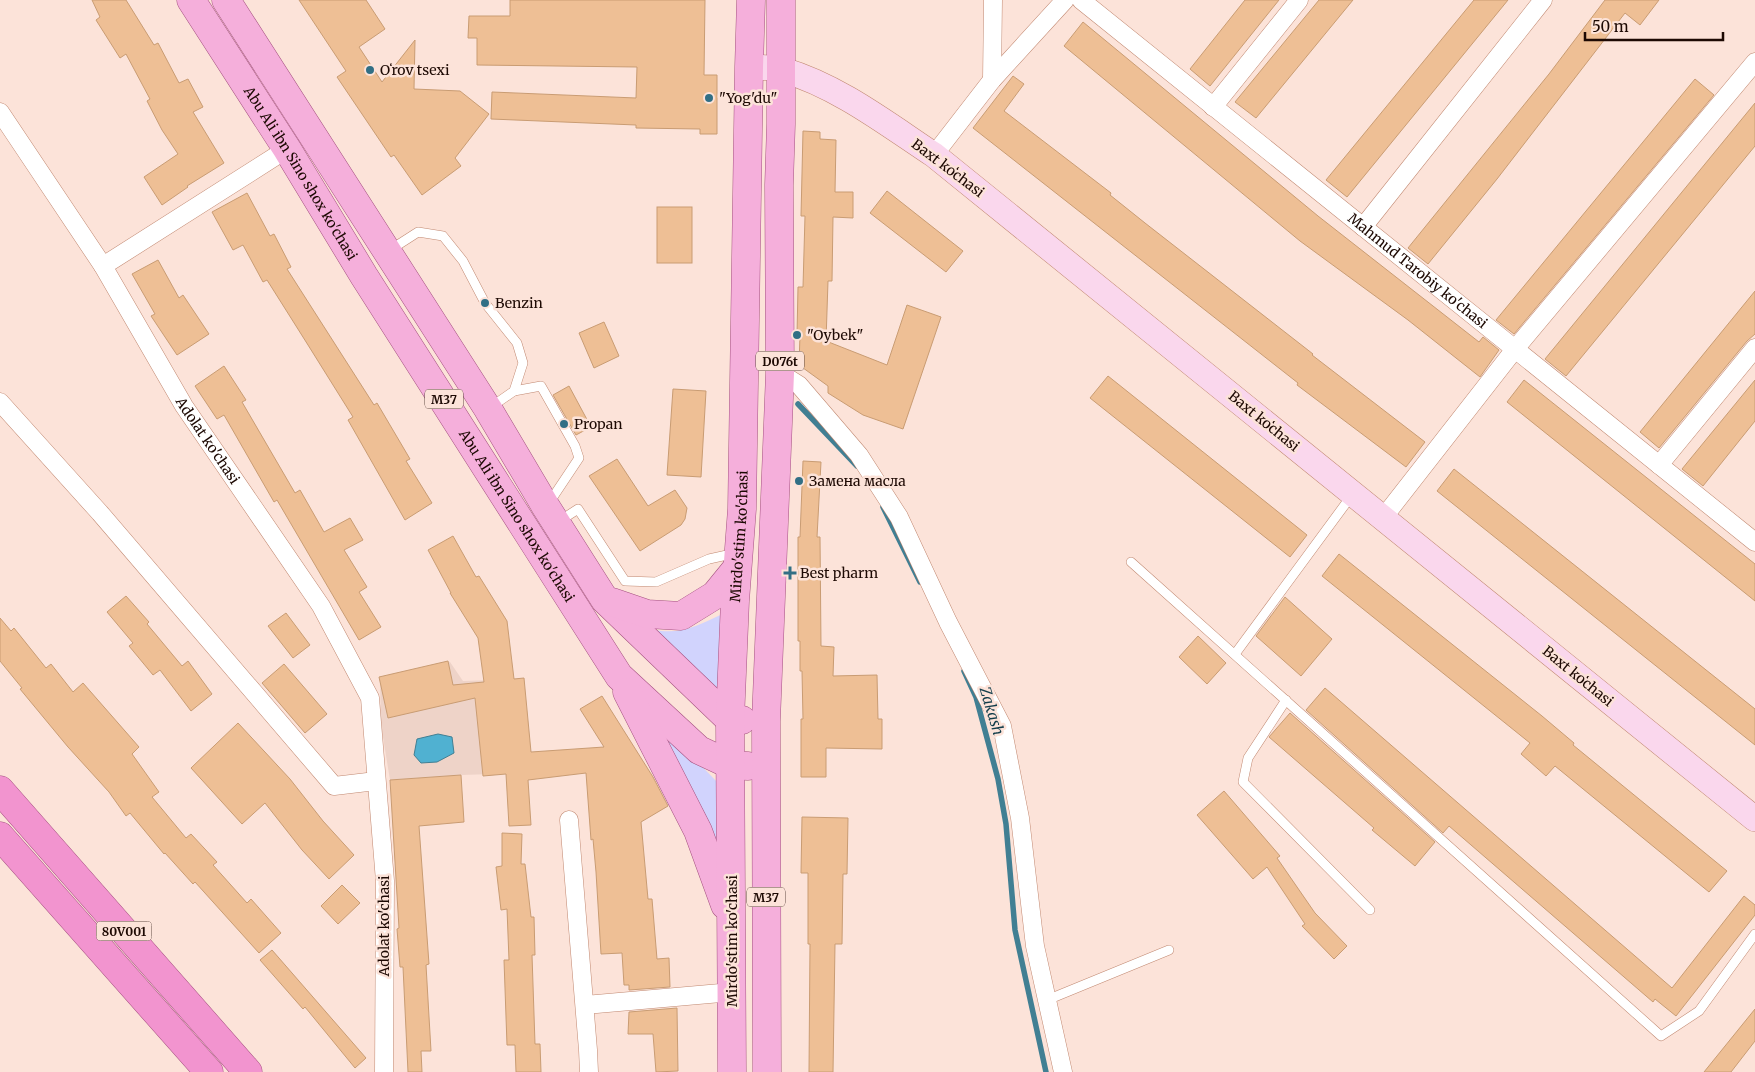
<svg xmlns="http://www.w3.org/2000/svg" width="1755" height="1072" font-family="Merriweather,serif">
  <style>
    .built { fill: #eed3c8 }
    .green { fill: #d1d3fd }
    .water { fill: #50b1d1; stroke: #417f93 }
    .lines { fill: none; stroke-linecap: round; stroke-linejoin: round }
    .stream { stroke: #417f93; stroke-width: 5.5 }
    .building { fill: #eebf95; stroke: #c99c73 }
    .service-casing { stroke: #c18871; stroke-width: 10 }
    .minor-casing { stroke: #c18871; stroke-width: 19 }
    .secondary-casing { stroke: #c18871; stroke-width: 26 }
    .primary-casing { stroke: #a55280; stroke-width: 29 }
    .trunk-casing { stroke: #a55280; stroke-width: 29 }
    .service { stroke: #fff; stroke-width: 9 }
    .minor { stroke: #fff; stroke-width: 18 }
    .secondary { stroke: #fad7ed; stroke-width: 25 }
    .primary { stroke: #f5afdb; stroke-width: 28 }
    .trunk { stroke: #f294cf; stroke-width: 28 }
    .poi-dot { fill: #316f85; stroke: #fce3d9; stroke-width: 2 }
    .labels { text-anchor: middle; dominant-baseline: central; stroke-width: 5; stroke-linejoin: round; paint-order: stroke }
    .shield { fill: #fce3d9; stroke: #604a43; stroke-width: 1 }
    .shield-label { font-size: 12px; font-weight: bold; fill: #1d0903 }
    .poi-label { font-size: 14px; fill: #1d0903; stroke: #fce3d9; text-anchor: start }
    .street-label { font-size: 14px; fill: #1d0903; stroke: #fce3d9 }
    .water-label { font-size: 15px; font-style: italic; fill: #123d4b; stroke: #fce3d9 }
  </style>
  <rect width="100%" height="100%" fill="#fce3d9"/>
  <polygon class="built" points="450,662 463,681 522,679 529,773 461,775 390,780 381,725 380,678"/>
  <g class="green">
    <path d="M725,613l-8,80 -64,-63c31,5 45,-5 72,-17z"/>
    <polygon points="647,710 720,785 717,847"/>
  </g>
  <polygon class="water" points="438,734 452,737 454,753 437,762 421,763 414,755 417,739"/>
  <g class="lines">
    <g class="stream">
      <polyline points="798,404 857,466"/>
      <polyline points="883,507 920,582"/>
      <polyline points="964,671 976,697 998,779 1006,824 1015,930 1046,1072"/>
    </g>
  </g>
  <g class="building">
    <polygon points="92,0 126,0 154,45 158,43 179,83 188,79 203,107 193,112 224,163 187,186 188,187 162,205 144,177 178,154 162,130 147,101 150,99 126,54 120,58 96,20 100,17"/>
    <polygon points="299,0 366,0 385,29 359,47 382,82 415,40 414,89 460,91 489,114 455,158 461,166 422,195 394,155 391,157 337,77 346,71"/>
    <polygon points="510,0 705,0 704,75 717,75 717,134 700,134 700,129 636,128 636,125 491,119 492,92 636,98 637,67 477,65 477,38 468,38 469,16 510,16"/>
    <polygon points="1245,0 1279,0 1210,86 1190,69"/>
    <polygon points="1319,0 1353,0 1256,118 1235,102"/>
    <polygon points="1474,0 1508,0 1347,197 1326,180"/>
    <polygon points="1605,0 1659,0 1640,25 1625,13 1497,179 1428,264 1408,248 1549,74"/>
    <polygon points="1083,22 1318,216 1479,342 1483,337 1499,350 1480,377 1408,320 1300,241 1064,46"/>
    <polygon points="1013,76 1024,84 1004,111 1111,193 1110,195 1145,223 1313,354 1312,355 1425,442 1406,467 1297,385 1298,383 973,128"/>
    <polygon points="1695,79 1714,95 1514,334 1496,320"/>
    <polygon points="1755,103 1755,146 1566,376 1545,359"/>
    <polygon points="803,131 820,132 820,139 836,140 835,192 853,192 853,218 833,217 832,281 828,281 826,341 887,365 907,305 941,317 903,429 863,415 828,393 828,386 799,365 800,335 797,335 798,287 803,287 805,216 801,216"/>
    <polygon points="887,191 963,251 946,272 870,213"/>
    <polygon points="247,193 270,236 274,234 291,267 287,269 374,405 377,403 410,459 406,461 432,503 405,520 348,420 353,417 308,345 267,280 263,282 243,245 233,250 212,212"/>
    <rect x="657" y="207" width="35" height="56"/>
    <polygon points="158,260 179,298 183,295 209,334 177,355 151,316 155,314 132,274"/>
    <polygon points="1755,291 1755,334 1747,341 1659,448 1640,432"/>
    <polygon points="604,322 619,356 594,368 579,333"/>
    <polygon points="224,366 246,400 242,402 295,493 300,490 324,532 350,518 363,540 344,550 367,587 359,592 381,627 359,640 277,500 274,502 224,415 217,419 195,386"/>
    <polygon points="1108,376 1307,535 1290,557 1090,398"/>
    <polygon points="1524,380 1755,564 1755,601 1507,402"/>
    <polygon points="1755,380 1755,421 1703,486 1682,469"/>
    <polygon points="569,386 591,427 576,435 553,395"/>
    <polygon points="673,389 706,391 701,477 667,475"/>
    <polygon points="617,459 648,506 675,490 687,508 685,519 681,525 640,551 589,476"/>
    <polygon points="803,461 821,462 817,537 820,537 821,646 834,647 833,676 877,675 878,719 882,719 882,749 826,748 826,777 801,777 801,719 803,719 802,671 800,671 800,641 798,641 798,537 800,537"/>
    <polygon points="1454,469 1755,709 1755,745 1437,491"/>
    <polygon points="453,536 476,577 479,576 507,621 514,679 524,678 531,752 604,747 580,709 602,696 653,777 668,806 641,822 648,899 652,899 657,959 669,958 670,987 629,990 629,985 624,985 622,953 601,954 596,872 593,839 591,840 586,773 528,780 531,825 509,826 506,774 483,776 475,698 388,718 379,677 448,661 453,685 484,682 478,638 450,593 451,593 428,550"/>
    <polygon points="1339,554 1542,716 1574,743 1573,745 1727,871 1709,892 1555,766 1546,776 1521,754 1530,743 1322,576"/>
    <polygon points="126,596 149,622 147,624 182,666 188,661 212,694 191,711 160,670 153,675 129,646 133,643 107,612"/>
    <polygon points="1285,597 1332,639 1301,676 1256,636"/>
    <polygon points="286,613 310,645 293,658 268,626"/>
    <polygon points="0,618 11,631 14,628 46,668 51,664 73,692 83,683 139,747 132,754 159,792 152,797 186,838 191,834 217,862 213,865 247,903 251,899 281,933 259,953 195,882 193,884 165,853 164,854 130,813 126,816 109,792 68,747 20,689 22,688 0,661"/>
    <polygon points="1198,636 1226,663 1207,684 1179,657"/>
    <polygon points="284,664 327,714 305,733 262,683"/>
    <polygon points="1325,688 1672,988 1744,896 1755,905 1755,915 1676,1016 1655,999 1653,1002 1449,826 1443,833 1306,710"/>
    <polygon points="1290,713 1435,842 1415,866 1372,830 1374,828 1269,737"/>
    <polygon points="238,723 290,779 323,821 354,855 329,879 302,850 265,803 242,824 191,768"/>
    <polygon points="461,775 464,822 419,826 429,964 426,965 431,1051 421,1051 422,1072 408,1072 403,967 400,967 397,929 399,928 390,780"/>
    <polygon points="1224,791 1280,856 1277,858 1315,913 1347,946 1334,959 1302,926 1305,924 1267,867 1253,879 1197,815"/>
    <polygon points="802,817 848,818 847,874 843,874 842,944 835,944 833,1072 809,1072 810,944 808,944 808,873 801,873"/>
    <polygon points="502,833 522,834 521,864 525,864 531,917 534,917 535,955 532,955 535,1044 540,1044 541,1072 516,1072 515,1045 507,1045 504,960 509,960 507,909 501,910 496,867 502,866"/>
    <polygon points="342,885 360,903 338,924 321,906"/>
    <polygon points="272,950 366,1058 355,1068 305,1007 303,1009 260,960"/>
    <polygon points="677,1008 678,1071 656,1072 653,1034 628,1034 629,1012"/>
    <polygon points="1755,1009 1755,1041 1731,1072 1704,1072"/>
  </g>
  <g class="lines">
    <g class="service-casing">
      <g id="service">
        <polyline points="390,250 418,232 443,236 463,261 485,303 517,343 523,363 514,391"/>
        <polyline points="491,407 514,391 541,386 575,446 579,458 549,503"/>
        <polyline points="558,522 578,509 625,581 656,582 709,559 736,553"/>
        <polyline points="1131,562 1661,1036 1699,1011 1755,934"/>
        <polyline points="1235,654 1352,495"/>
        <polyline points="1286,700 1248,758 1243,782 1370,910"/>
        <polyline points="1047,1000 1169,950"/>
      </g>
    </g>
    <g class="minor-casing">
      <g id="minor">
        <path id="s1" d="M1081,0l674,542"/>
        <polyline points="992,80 993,0"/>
        <polyline points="1213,107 1299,0"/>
        <path id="s2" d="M0,112l103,154 81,140 137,200 49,92 15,183 -1,191"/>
        <polyline points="934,155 992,80 1065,0"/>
        <polyline points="1363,227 1543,0"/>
        <polyline points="103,266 287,149"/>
        <polyline points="780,373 799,385 859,455 899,517 948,622 1002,726 1020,818 1035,946 1063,1072"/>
        <polyline points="0,402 100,513 334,786 376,781"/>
        <polyline points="1659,465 1755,348"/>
        <polyline points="1383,518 1515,349 1755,62"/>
        <polyline points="569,820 588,1050 589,1072"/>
        <polyline points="585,1005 732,992"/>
      </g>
    </g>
    <g class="secondary-casing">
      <path id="secondary" d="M749,67c11,1 24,0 34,3 55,16 104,54 151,85l821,664"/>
    </g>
    <g class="primary-casing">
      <g id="primary">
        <path id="s3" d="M191,0l96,149 77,127 255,400 80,74 32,15 17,1"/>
        <polyline points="226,0 488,409 546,507 605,600 730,720 742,720"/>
        <polyline points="612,602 647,614 681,616 715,595 737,568"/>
        <polyline points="627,692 698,831 725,905"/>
        <path id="s4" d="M732,1072l-2,-352 5,-119 7,-92 7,-442 2,-67"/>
        <polyline points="767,1072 766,721 780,373 779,185 781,124 781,0"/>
      </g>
    </g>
    <g class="trunk-casing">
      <g id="trunk">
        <polyline points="0,790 248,1072"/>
        <polyline points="0,836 209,1072"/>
      </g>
    </g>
    <use href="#service" class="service"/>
    <use href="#minor" class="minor"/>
    <use href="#secondary" class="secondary"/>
    <use href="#primary" class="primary"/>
    <use href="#trunk" class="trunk"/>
  </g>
  <g class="poi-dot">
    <circle cx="370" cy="70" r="5"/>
    <circle cx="709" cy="98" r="5"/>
    <circle cx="485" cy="303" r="5"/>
    <circle cx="797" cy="335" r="5"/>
    <circle cx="564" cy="424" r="5"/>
    <circle cx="799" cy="481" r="5"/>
    <path d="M787.5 565.5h5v5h5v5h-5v5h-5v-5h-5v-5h5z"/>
  </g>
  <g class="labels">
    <g class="shield">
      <rect x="756" y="351.5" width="48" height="19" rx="4"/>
      <rect x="425" y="389.5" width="38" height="19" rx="4"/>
      <rect x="747" y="887.5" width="38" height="19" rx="4"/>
      <rect x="96.5" y="921.5" width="55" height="19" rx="4"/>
    </g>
    <g class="shield-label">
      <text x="780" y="361">D076t</text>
      <text x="444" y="399">M37</text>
      <text x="766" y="897">M37</text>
      <text x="124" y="931">80V001</text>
    </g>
    <g class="poi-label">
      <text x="380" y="70">Oʻrov tsexi</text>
      <text x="719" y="98">"Yog'du"</text>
      <text x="495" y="303">Benzin</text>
      <text x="807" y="335">"Oybek"</text>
      <text x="574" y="424">Propan</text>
      <text x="809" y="481">Замена масла</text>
      <text x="800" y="573">Best pharm</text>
    </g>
    <g class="street-label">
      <text transform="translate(948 168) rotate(37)">Baxt koʻchasi</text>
      <text stroke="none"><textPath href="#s3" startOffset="205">Abu Ali ibn Sino shox ko'chasi</textPath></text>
      <text stroke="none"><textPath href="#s1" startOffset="432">Mahmud Tarobiy ko'chasi</textPath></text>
      <text transform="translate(1264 421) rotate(39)">Baxt koʻchasi</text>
      <text stroke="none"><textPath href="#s2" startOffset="389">Adolat ko'chasi</textPath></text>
      <text stroke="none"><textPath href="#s3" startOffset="610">Abu Ali ibn Sino shox ko'chasi</textPath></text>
      <text stroke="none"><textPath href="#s4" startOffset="536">Mirdo'stim ko'chasi</textPath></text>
      <text transform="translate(1578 676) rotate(39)">Baxt koʻchasi</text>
      <text transform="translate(384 926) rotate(-90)">Adolat ko'chasi</text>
      <text transform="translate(732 941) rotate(-90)">Mirdo'stim ko'chasi</text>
    </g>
    <g class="water-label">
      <text transform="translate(992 711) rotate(73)">Zakash</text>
    </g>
  </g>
  <path d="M1585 32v8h138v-8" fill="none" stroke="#1d0903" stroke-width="2.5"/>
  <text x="1592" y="32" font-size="15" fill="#1d0903" stroke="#fce3d9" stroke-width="4" paint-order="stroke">50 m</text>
</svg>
